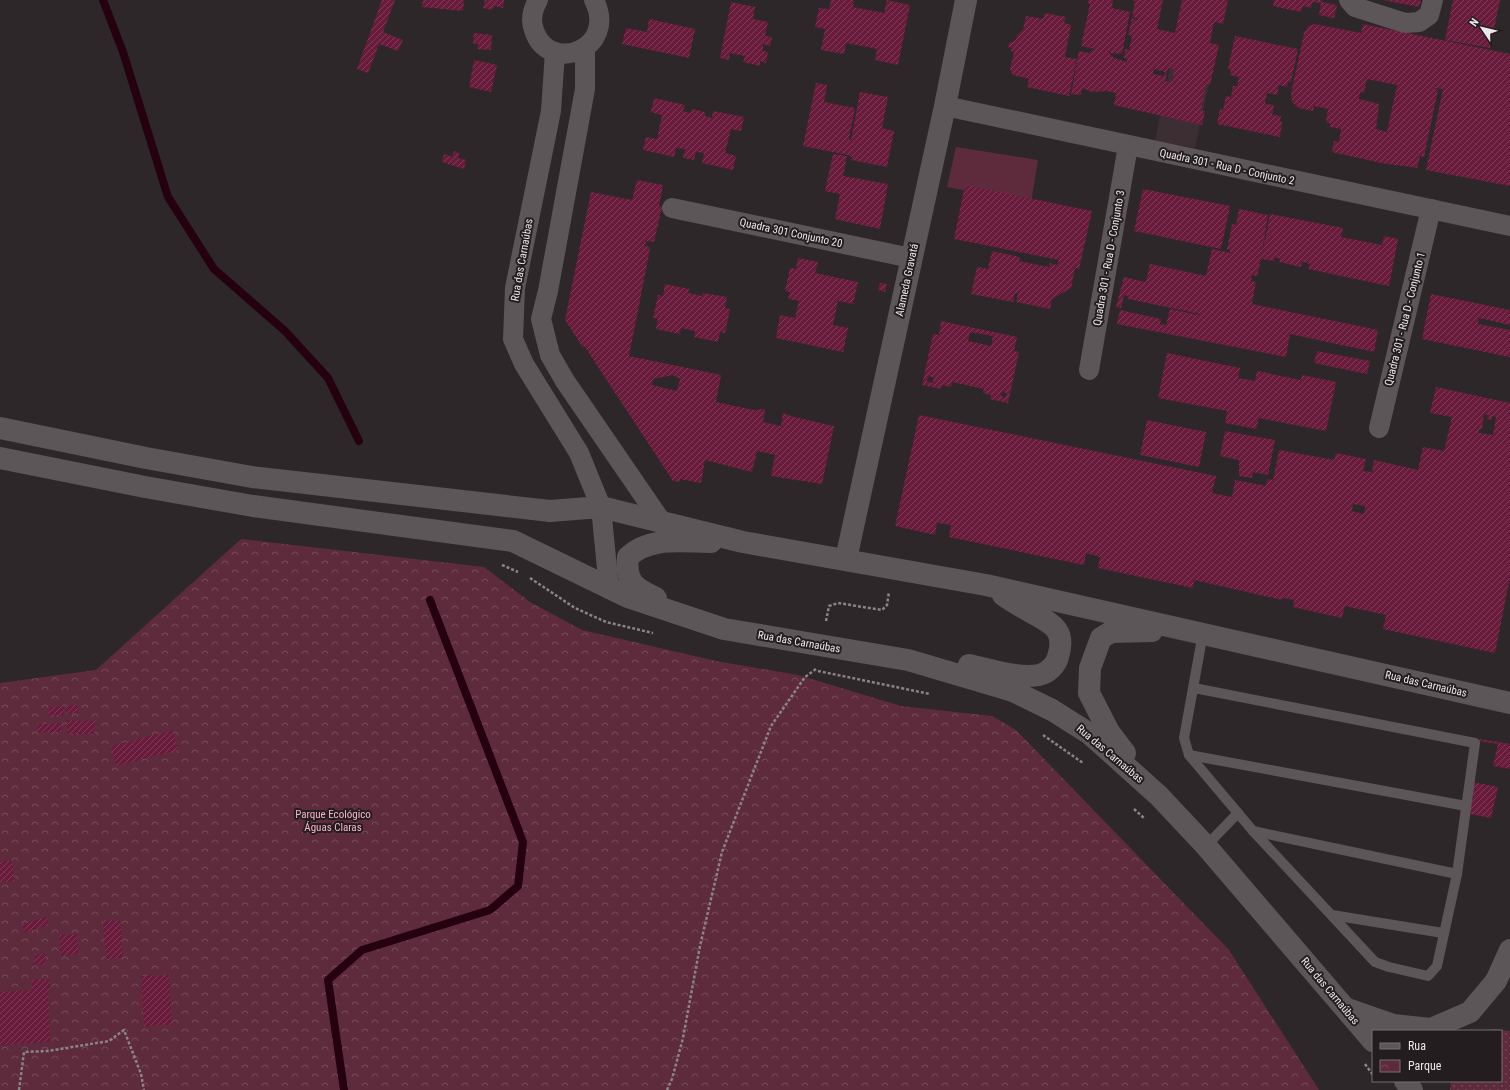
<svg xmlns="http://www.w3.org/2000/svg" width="1510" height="1090" font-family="'Roboto Condensed',sans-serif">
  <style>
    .built { fill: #3c2e32 }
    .grass { fill: url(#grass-dots) }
    .park { fill: url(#park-crowns) }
    .pitch { fill: #5e2b3d }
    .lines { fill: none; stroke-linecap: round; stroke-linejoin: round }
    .stream { stroke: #25000f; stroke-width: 8 }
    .building { fill: url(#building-hatch); fill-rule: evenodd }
    .path { stroke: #8a8486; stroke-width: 2.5; stroke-dasharray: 3 2; stroke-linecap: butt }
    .service { stroke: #5d5658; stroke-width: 10 }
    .minor { stroke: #5d5658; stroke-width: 20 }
    .tertiary { stroke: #5d5658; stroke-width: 22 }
    .labels { text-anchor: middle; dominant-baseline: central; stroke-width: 4; stroke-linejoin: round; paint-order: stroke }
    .street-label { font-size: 11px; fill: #ece7e9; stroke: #241d1f }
    .park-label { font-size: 11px; fill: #fab3c9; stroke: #241d1f }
  </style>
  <defs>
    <pattern id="grass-dots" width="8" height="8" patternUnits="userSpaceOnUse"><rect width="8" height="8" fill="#5e2b3d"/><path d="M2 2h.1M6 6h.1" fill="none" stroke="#754a59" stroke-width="1.8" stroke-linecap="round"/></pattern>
    <pattern id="park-crowns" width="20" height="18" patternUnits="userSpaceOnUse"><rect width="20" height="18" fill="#5e2b3d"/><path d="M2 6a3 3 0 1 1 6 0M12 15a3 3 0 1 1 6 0" fill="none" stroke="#754a59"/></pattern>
    <pattern id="building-hatch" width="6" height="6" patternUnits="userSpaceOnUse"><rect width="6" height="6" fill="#691b3c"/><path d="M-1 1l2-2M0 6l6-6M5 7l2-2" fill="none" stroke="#7f3c58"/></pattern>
  </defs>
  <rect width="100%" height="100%" fill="#2e2729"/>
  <polygon class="built" points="1175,42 1216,51 1195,148 1155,141"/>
  <polygon class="grass" points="1493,1029 1510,1031 1510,1090 1450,1090 1451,1081 1501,1081 1501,1031 1483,1031"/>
  <polygon class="park" points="241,539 484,567 530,602 582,630 716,661 798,675 901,706 992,716 1016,730 1229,950 1319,1090 0,1090 0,683 96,670"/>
  <polygon class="pitch" points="956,147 1038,160 1031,203 947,187"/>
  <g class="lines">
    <g class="stream">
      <polyline points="103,0 123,52 168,197 214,269 285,331 328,378 359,441"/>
      <polyline points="344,1090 328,980 362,950 490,910 518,886 523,842 430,600"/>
    </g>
  </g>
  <g class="building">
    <polygon points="382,0 395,0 383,32 403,40 398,51 379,44 368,73 357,69"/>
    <polygon points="423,0 464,0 463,11 422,7"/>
    <polygon points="485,0 504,0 503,8 494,6 492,10 483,8"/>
    <polygon points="831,0 854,0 853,7 884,13 887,0 910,5 898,65 875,60 877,49 868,47 846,43 844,54 821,50 825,29 815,27 819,8 829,9"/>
    <path d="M1088,0h25l-1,8 18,4 -8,42 -13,-1 5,5 13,4v-3l-3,-1 1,-9 4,1 3,-14 -4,-1 4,-17 6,2v-2l-6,-1 3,-16 -3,-1h31l-6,29 18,4 7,-33h46l-5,24 -9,-2 -4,21 9,2 -9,40 -4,-1 -5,27h4l-3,14 -88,-20 2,-12 -11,-2 -13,1 -10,-4 -1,7 -10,-1 8,-43 10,2 6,-4 -14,-3 9,-42 -2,-1zM1168,68l6,1 -2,13 -7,-1zM1154,69l11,3 -1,4 -11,-2z"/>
    <polygon points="1274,0 1322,0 1322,2 1337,5 1334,18 1319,15 1321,3 1312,2 1311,8 1303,6 1301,12 1273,6"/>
    <polygon points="1383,0 1421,0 1419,7"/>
    <polygon points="1453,0 1500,0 1490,48 1445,40"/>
    <polygon points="731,2 755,7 753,19 768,22 765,36 772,37 770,46 763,44 763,51 768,52 766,63 760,61 760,66 743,62 745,56 730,53 729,60 720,58"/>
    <polygon points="1045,13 1066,17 1064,23 1071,25 1065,57 1077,59 1069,96 1027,87 1029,79 1013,75 1010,69 1014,52 1011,51 1012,48 1008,47 1009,43 1016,40 1017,35 1023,30 1026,16 1043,19"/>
    <polygon points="649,19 695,29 689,58 622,44 626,28 647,32"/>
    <path d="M1315,24l46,9 2,-9 147,30v132l-84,-16 17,-81 -9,-1 4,2 -14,67 -4,-1 -3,12 -36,-5 -49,-11 2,-11 5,1 2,-13 -11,-2v-4l-4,-1 2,-13 -14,-3 -1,5 -14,-3 -7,-6 -1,-9 13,-60 4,-7zM1367,79l30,6 -10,47 -11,-3 3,-25 -20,-5 1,-7 4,1z"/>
    <polygon points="474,33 492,35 491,50 477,49 478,44 473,44"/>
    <polygon points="1235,36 1298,49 1291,82 1288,82 1287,87 1279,85 1277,95 1267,93 1265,104 1274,105 1272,115 1281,116 1280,121 1282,122 1280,137 1217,124 1220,109 1223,110 1226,96 1231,97 1233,86 1237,86 1239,77 1230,75 1231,70 1228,69"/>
    <polygon points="474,60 497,65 491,92 469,87"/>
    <polygon points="816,83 827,85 824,102 855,108 849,139 851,140 860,92 888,97 882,128 894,131 887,167 851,160 852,157 848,155 803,146"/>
    <polygon points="654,98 685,105 683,111 691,113 692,109 705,112 705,116 712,118 713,111 744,117 741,131 731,129 725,153 736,156 733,170 702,163 704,153 696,152 694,160 683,158 685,149 676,148 674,157 643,150 646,137 657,139 662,115 651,112"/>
    <polygon points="454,151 459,153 458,158 466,160 464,169 442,162 444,154 452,157"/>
    <polygon points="833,154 847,156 843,176 888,184 880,229 835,219 840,194 825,191"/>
    <path d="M637,180l26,5 -4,21 3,1 -8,35 -8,-1 -1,5 5,1v2l-21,107 92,19 -5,27 38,8 11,-1 -2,13 18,4 2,-13 11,4 40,9 -12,58 -51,-8 4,-21 -18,-4 -5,21 -47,-12 -4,23 -21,-4v3l-7,-1 -88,-134 -3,-1 -17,-26 26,-128 41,8zM673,375l7,4 -3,12 -25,-6 1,-6z"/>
    <polygon points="965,185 1092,211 1079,269 1075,268 1071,288 1052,299 1050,309 1016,302 1018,293 1015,293 1013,302 971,294 977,267 988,269 992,251 1020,257 1019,261 1049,267 1050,263 1057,265 1059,260 954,239"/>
    <polygon points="1143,189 1230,206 1221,249 1134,231"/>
    <polygon points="1239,209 1268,215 1261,259 1270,214 1343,228 1341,237 1382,245 1384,236 1398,239 1389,286 1308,269 1310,264 1302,262 1301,267 1279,262 1280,259 1274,257 1274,261 1261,259 1257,276 1252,275 1251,281 1256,282 1252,304 1378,330 1374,352 1290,334 1286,357 1117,324 1120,310 1161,319 1160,324 1166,325 1170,309 1199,315 1200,314 1128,299 1128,296 1124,295 1121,308 1116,307 1124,277 1146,282 1150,264 1206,276 1212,249 1230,253 1230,250 1227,249 1232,224 1236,225"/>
    <polygon points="798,258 818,262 815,273 858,282 853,304 838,301 833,325 848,328 843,352 776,338 780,315 795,318 799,301 788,299 790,292 785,291 790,268 796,269"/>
    <polygon points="880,283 887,284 885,292 878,290"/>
    <polygon points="665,284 689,289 688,293 702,296 703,293 727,297 725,308 730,309 725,333 720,332 718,342 694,337 695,331 681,328 680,334 656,329 658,319 653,318 658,295 663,296"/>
    <polygon points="1431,294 1510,310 1510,325 1479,318 1478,324 1510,330 1510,357 1422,339"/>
    <path d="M941,321l76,16 -3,14 5,1 -11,51 -18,-4 1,-4 -8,-2 1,-4 -32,-7 -1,5 -9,-2 -1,4 -19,-4 11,-51 6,1zM970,332l23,4 -2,10 -23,-5zM929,376l5,2 -2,5 -5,-2zM1004,391l3,4 -3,3 -4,-4z"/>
    <polygon points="1317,351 1370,361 1367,374 1314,363"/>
    <polygon points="1167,353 1240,368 1238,378 1255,381 1257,371 1301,380 1302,375 1336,382 1326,431 1259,418 1256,429 1225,423 1227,411 1158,398"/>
    <path d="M1436,387l74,16v174l-15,76 -112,-24 3,-14 -41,-9 -3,12 -49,-11 1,-7 -11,-2 -1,2 -88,-20 -1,8 -95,-20 2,-11 -14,-4 -2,12 -135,-28 2,-12 -14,-2 -2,12 -40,-9 24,-111 297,61 -4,17 20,4 3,-17 31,6 1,-7 6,1 6,-30 55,10 2,-7 30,6 -3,12 9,1 2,-12 44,10 5,-23 21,4 8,-34 -22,-4zM1484,414l4,1 -1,4 5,1v-4l4,1 -3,18 -14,-2v-4h3zM1353,504l12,2 -1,8 -12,-3z"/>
    <polygon points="1147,420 1206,432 1199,467 1140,455"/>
    <polygon points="1225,431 1275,440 1268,475 1253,472 1252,478 1239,476 1239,460 1220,456"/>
    <polygon points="77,704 78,713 66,714 66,706"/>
    <polygon points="63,706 64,715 48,715 50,707"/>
    <polygon points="67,720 95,721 94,734 67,734"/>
    <polygon points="61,723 62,732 38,733 37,731 37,724"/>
    <polygon points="173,730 178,750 116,766 111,746"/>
    <polygon points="1480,739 1510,744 1510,769 1493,766 1498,744 1479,741"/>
    <polygon points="1467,781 1498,787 1491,818 1460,812"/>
    <polygon points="0,861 12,861 14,881 0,882"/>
    <polygon points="46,917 49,925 25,933 21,925"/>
    <polygon points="120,920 123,958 106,959 103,921"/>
    <polygon points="77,934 79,954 61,956 59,935"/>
    <polygon points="35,954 46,955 45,965 34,964"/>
    <polygon points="169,975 172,1025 144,1026 141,976"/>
    <polygon points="50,979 50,990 48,990 50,1042 0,1045 0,992 32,990 31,980"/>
  </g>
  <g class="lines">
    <g class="path">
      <polyline points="502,565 518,572"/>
      <polyline points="530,578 575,608 606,622 653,633"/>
      <polyline points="826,621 829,606 838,603 882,610 887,605 889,592"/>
      <polyline points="818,671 930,694"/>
      <polyline points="1043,735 1083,763"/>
      <polyline points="1134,809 1145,819"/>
      <polyline points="1365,1064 1373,1075"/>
      <polyline points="19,1090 24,1052 48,1051 109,1041 124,1030 141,1074 144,1090"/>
      <polyline points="667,1090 672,1079 683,1038 700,946 722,852 771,726 805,677 816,669"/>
    </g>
    <g class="service">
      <polyline points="1194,688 1475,743 1457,874 1437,966 1428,976 1389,967 1375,962 1253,831 1189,755 1184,738 1203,633"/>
      <polyline points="1189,755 1466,806"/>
      <polyline points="1253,831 1457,874"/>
      <polyline points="1206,846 1238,813"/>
      <polyline points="1332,915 1443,933"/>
    </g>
    <g class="minor">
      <path d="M538,0c-5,9 -8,20 -4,30 14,45 85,20 60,-30"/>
      <polyline points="1349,0 1355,7 1405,23 1419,22 1429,15 1433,0"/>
      <polyline points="585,48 585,89 548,291 541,319 550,355 565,381 661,521"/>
      <polyline points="555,52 551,111 515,288 513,339 524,364 579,453 601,507 609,589"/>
      <polyline points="945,106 1510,226"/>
      <polyline points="672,208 911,258"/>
      <polyline points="1089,370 1128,146"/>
      <polyline points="1379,428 1431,209"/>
    </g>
    <g class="tertiary">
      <polyline points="0,428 146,458 252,477 550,511 601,507 743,542 986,585 1510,703"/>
      <polyline points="0,458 145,487 253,506 513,541 628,597 724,629 908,660 1013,691 1052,710 1090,734 1159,796 1206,846 1373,1041"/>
      <polyline points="846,559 945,106 966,0"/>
      <path d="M656,598c-22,-10 -31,-16 -28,-41 21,-21 55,-15 83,-15"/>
      <path d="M969,665c20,4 50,14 70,10 9,-2 17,-10 19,-18 9,-29 -8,-34 -29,-46 -9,-5 -18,-10 -26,-16"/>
      <polyline points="1125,753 1109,732 1089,693 1090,668 1101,638 1111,632 1152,631"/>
      <polyline points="1347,1009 1393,1025 1431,1029 1470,1012 1496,981 1510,950"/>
      <polyline points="1405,1081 1412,1090"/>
    </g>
  </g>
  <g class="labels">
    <g class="street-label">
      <text transform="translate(1227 167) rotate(12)">Quadra 301 - Rua D - Conjunto 2</text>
      <text transform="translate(791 233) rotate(12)">Quadra 301 Conjunto 20</text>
      <text transform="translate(1109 258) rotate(-80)">Quadra 301 - Rua D - Conjunto 3</text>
      <text transform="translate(522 260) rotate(-80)">Rua das Carnaúbas</text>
      <text transform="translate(907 280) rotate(-78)">Alameda Gravatá</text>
      <text transform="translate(1405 319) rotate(-76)">Quadra 301 - Rua D - Conjunto 1</text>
      <text transform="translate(799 642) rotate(10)">Rua das Carnaúbas</text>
      <text transform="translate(1426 684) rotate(13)">Rua das Carnaúbas</text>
      <text transform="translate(1110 754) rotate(40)">Rua das Carnaúbas</text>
      <text transform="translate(1330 991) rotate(50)">Rua das Carnaúbas</text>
    </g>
    <g class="park-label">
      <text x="333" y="814">Parque Ecológico<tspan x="333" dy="13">Águas Claras</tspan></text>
    </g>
  </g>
  <rect x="1372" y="1030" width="130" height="52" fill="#241d1f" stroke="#746e70"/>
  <rect x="1380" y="1043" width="20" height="6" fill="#5d5658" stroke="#746e70"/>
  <text x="1408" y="1050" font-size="12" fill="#ece7e9">Rua</text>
  <rect x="1380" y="1060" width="20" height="12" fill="url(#park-crowns)" stroke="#746e70"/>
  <text x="1408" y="1070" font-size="12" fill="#ece7e9">Parque</text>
  <g transform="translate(1482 28) rotate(305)" stroke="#241d1f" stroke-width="3" paint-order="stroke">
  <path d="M0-3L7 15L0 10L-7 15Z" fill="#ece7e9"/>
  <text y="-6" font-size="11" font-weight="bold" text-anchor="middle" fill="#ece7e9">N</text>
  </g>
</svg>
